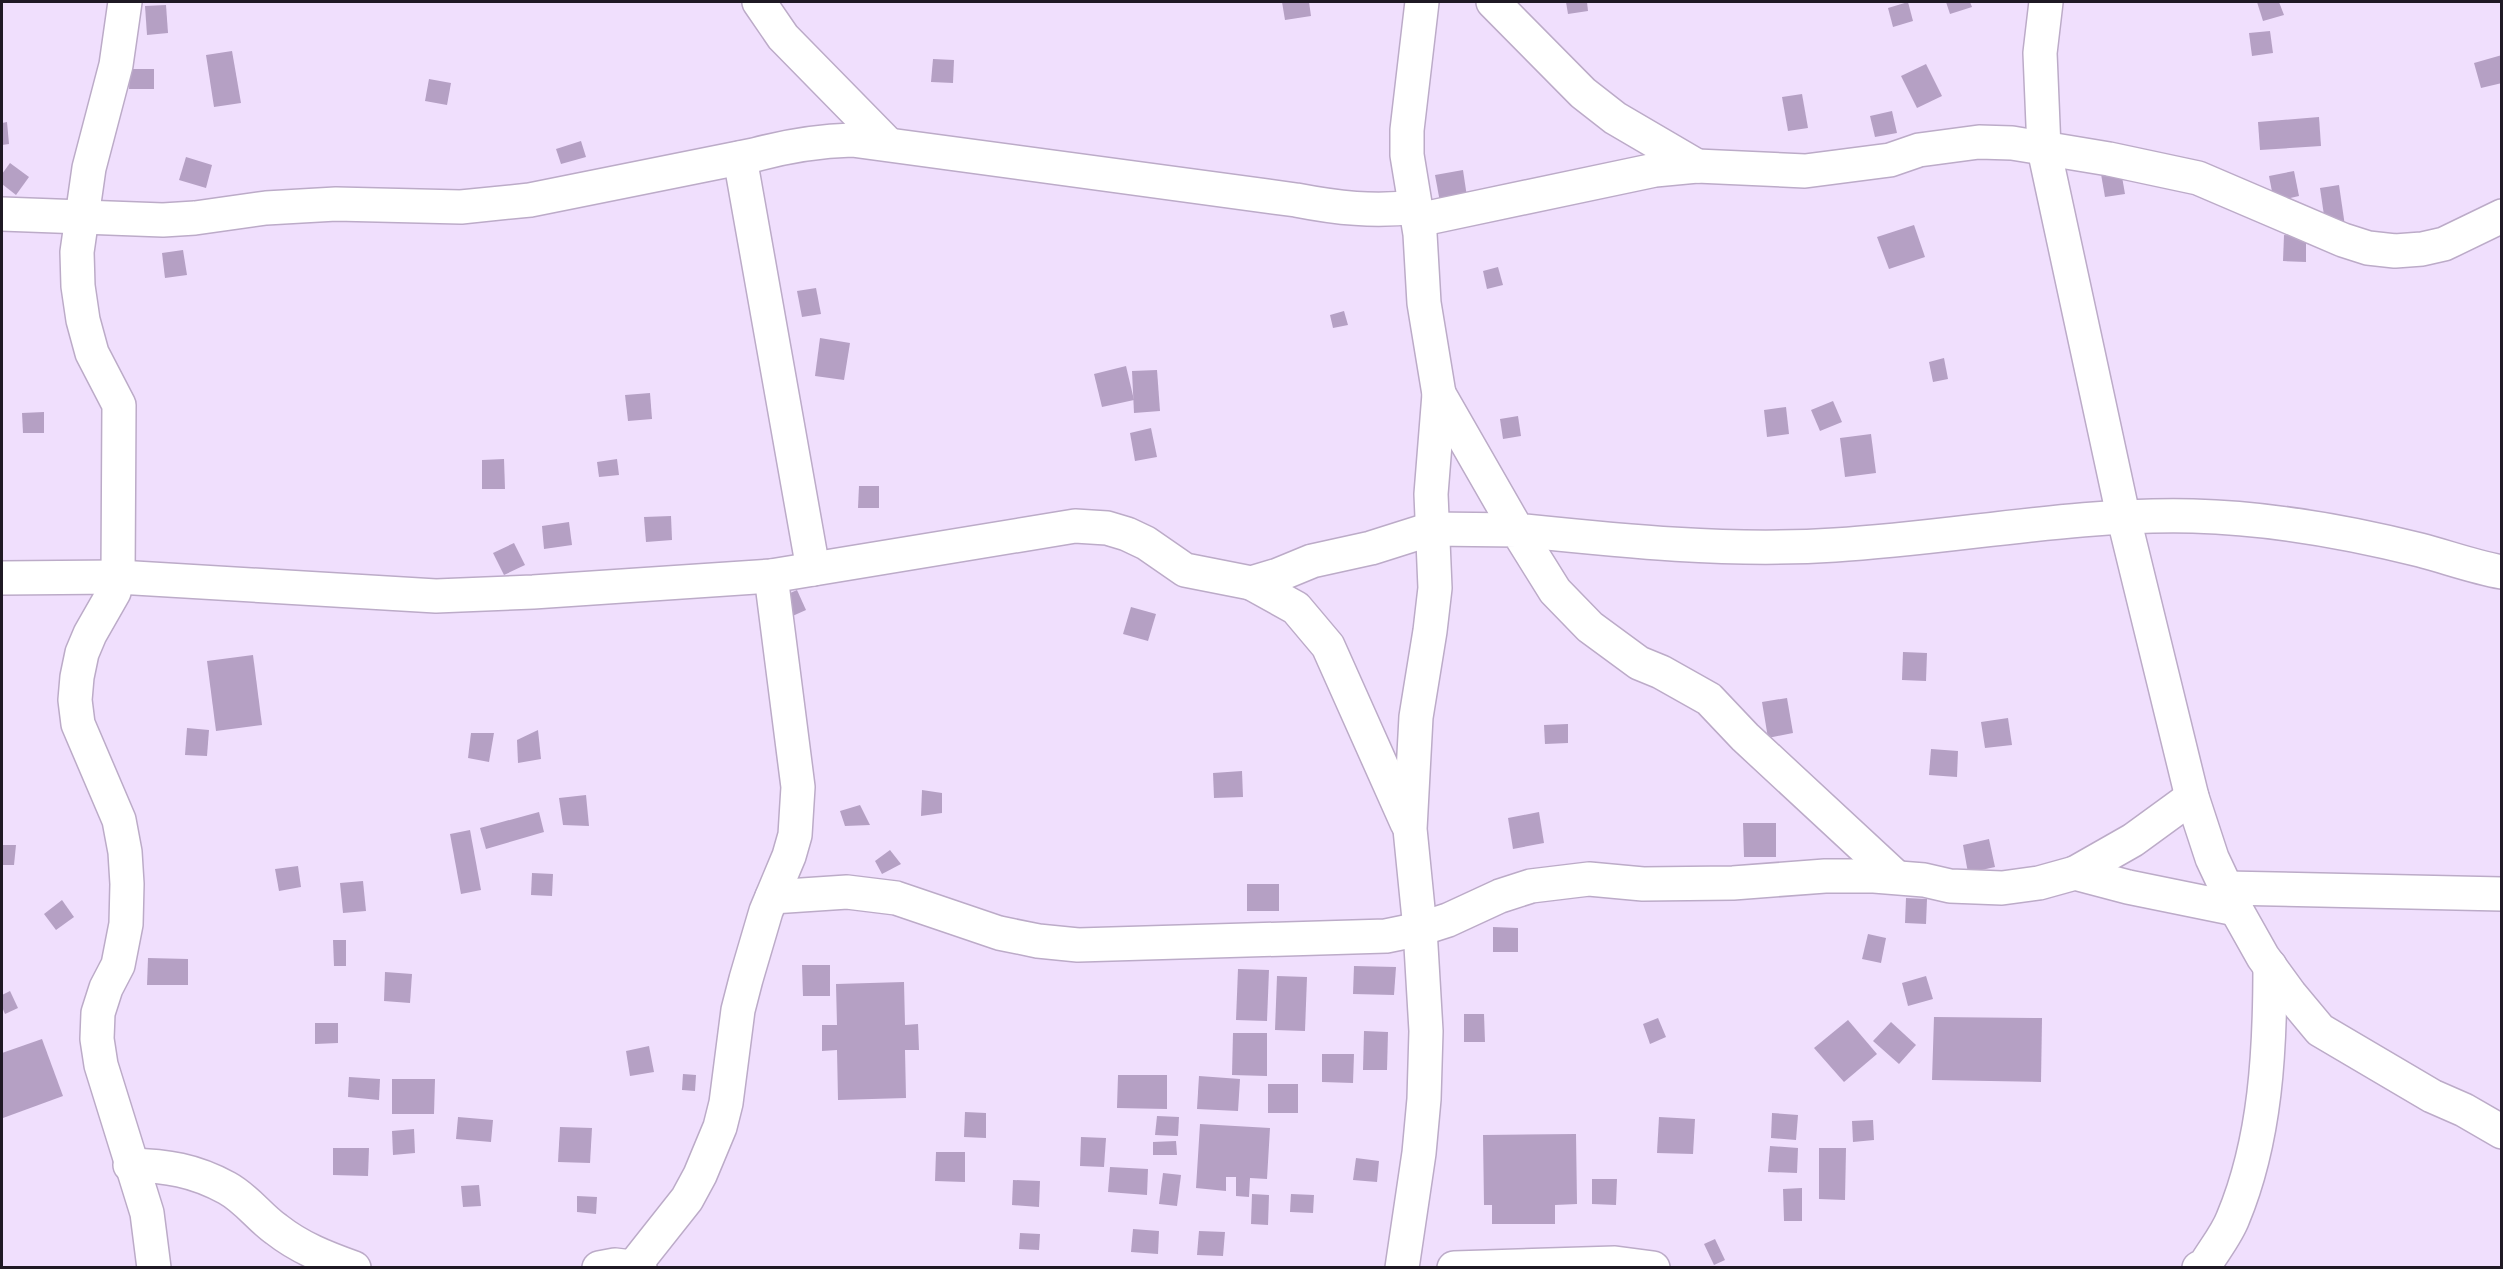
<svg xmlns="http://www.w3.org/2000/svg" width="2503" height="1269" font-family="Commissioner,sans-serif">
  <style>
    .building { fill: #b5a0c4 }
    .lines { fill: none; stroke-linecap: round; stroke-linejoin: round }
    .street-casing { stroke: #bcabc8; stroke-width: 36 }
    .street { stroke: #fff; stroke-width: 33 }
  </style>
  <rect width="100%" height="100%" fill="#f0dffd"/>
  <g class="building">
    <polygon points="1282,2 1309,2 1311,16 1285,20"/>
    <polygon points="1566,2 1587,2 1588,11 1568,14"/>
    <polygon points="1908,2 1913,21 1893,27 1888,8"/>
    <polygon points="1946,2 1970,2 1972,7 1950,14"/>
    <polygon points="2257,2 2279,2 2284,15 2263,21"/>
    <polygon points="166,5 168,33 147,35 145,6"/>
    <polygon points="2270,31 2273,53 2252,56 2249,33"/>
    <polygon points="232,51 241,103 214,107 206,55"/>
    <polygon points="2502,55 2502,83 2481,88 2474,63"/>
    <polygon points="933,59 954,60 953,83 931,82"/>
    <polygon points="1926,64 1942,96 1917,108 1901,76"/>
    <polygon points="130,69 154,69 154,89 129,89"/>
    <polygon points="429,79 451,83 447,105 425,101"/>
    <polygon points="1802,94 1808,128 1788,131 1782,97"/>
    <polygon points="1892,111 1897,133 1875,137 1870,116"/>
    <polygon points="2319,117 2321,146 2260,150 2258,122"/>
    <polygon points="7,122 9,144 2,145 2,123"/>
    <polygon points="581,141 586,157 561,164 556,149"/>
    <polygon points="186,157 212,165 206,188 179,180"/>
    <polygon points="10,163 29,177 16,195 2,184 2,174"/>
    <polygon points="1463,170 1467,197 1440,202 1435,175"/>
    <polygon points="2121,171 2125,194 2105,197 2101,174"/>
    <polygon points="2294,171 2299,196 2274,202 2269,176"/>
    <polygon points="2339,185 2345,226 2326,229 2320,188"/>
    <polygon points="1914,225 1925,257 1889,269 1877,237"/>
    <polygon points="2284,235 2306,236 2306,262 2283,261"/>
    <polygon points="183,250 187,275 165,278 162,253"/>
    <polygon points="1498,267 1503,285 1487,289 1483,271"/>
    <polygon points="816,288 821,314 802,317 797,291"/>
    <polygon points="1344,311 1348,325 1333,328 1330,315"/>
    <polygon points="820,338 850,343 844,380 815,376"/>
    <polygon points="1944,358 1948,379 1933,382 1929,362"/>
    <polygon points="1126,366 1134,400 1102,407 1094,374"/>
    <polygon points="1157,370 1160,411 1134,413 1132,371"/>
    <polygon points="650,393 652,419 628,421 625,395"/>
    <polygon points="1833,401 1842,422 1820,431 1811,410"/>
    <polygon points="1786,407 1789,434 1767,437 1764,410"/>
    <polygon points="44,412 44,433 23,433 22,413"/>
    <polygon points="1518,416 1521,436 1503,439 1500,419"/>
    <polygon points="1151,428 1157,457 1135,461 1130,433"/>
    <polygon points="1871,434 1876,473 1845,477 1840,438"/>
    <polygon points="504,459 505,489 482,489 482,460"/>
    <polygon points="617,459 619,475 599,477 597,462"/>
    <polygon points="859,486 879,486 879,508 858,508"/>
    <polygon points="671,516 672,540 646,542 644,517"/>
    <polygon points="569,522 572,545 544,549 542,526"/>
    <polygon points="514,543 525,565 504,575 493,553"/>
    <polygon points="797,590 806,610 788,618 779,598"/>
    <polygon points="1131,607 1156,614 1148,641 1123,634"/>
    <polygon points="1903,652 1927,653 1926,681 1902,680"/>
    <polygon points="253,655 262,725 216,731 207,661"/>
    <polygon points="1787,698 1793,733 1768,738 1762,702"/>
    <polygon points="2008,718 2012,745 1985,748 1981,722"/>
    <polygon points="1568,724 1568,743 1545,744 1544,725"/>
    <polygon points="187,728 209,730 207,756 185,755"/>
    <polygon points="538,730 541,759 518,763 517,740"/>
    <polygon points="471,733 494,733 489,762 468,758"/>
    <polygon points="1931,749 1958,751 1957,777 1929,775"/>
    <polygon points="1242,771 1243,797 1214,798 1213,773"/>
    <polygon points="922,790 942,793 942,813 921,816"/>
    <polygon points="586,795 589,826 563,825 559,798"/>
    <polygon points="860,805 870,825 845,826 840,811"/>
    <polygon points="539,812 544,832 486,849 480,828"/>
    <polygon points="1539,812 1544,843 1513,849 1508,818"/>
    <polygon points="1743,823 1776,823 1776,857 1744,857"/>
    <polygon points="470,830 481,890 461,894 450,834"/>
    <polygon points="1989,839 1995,867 1968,873 1963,845"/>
    <polygon points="2,845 16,845 14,865 2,865"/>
    <polygon points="890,850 901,864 882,874 875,861"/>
    <polygon points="298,866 301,887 279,891 275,869"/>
    <polygon points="532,873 553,874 552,896 531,895"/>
    <polygon points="363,881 366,911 343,913 340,883"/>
    <rect x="1247" y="884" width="32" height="27"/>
    <polygon points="1906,898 1927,899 1926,924 1905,923"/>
    <polygon points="62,900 74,917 56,930 44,914"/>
    <polygon points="1493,927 1518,928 1518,952 1493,952"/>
    <polygon points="1868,934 1886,938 1881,963 1862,959"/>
    <polygon points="333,940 346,940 346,966 334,966"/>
    <polygon points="148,958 188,959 188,985 147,985"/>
    <polygon points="802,965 830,965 830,996 803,996"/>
    <polygon points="1354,966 1396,967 1394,995 1353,994"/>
    <polygon points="1238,969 1269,970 1267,1021 1236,1020"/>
    <polygon points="385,972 412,974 410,1003 384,1001"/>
    <polygon points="1277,976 1307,977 1305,1031 1275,1030"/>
    <polygon points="1926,976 1933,999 1908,1006 1902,983"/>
    <polygon points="904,982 905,1025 918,1024 919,1050 905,1050 906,1098 838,1100 837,1050 822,1051 822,1025 837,1025 836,984"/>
    <polygon points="10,991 18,1008 5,1014 2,1007 2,995"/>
    <polygon points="1464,1014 1484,1014 1485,1042 1464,1042"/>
    <polygon points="1934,1017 2042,1018 2041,1082 1932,1080"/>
    <polygon points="1658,1018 1666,1037 1650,1044 1643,1024"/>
    <polygon points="1848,1020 1877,1054 1844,1082 1814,1048"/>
    <polygon points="1891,1022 1916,1045 1899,1064 1873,1041"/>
    <polygon points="315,1023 338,1023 338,1043 315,1044"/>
    <polygon points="1364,1031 1388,1032 1387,1070 1363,1070"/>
    <polygon points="1233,1033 1267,1033 1267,1076 1232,1075"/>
    <polygon points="42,1039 63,1096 3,1118 2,1053"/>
    <polygon points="649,1046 654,1072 630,1076 626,1051"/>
    <polygon points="1322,1054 1354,1054 1353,1083 1322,1082"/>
    <polygon points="683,1074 696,1075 695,1091 682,1090"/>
    <polygon points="1118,1075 1167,1075 1167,1109 1117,1108"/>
    <polygon points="1199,1076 1240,1079 1238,1111 1197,1109"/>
    <polygon points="349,1077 380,1079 379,1100 348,1097"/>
    <polygon points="392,1079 435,1079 434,1114 392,1114"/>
    <rect x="1268" y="1084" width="30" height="29"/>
    <polygon points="965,1112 986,1113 986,1138 964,1137"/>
    <polygon points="1772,1113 1798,1115 1796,1140 1771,1138"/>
    <polygon points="1157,1116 1179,1117 1178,1136 1155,1135"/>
    <polygon points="458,1117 493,1120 491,1142 456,1139"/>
    <polygon points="1659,1117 1695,1119 1693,1154 1657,1153"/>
    <polygon points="1873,1120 1874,1140 1853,1142 1852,1121"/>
    <polygon points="1200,1124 1270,1128 1267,1179 1250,1178 1249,1197 1236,1196 1236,1177 1226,1177 1226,1191 1196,1188"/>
    <polygon points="560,1127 592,1128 590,1163 558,1162"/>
    <polygon points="414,1129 415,1153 393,1155 392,1131"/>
    <polygon points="1576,1134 1577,1204 1555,1205 1555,1224 1492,1224 1492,1205 1484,1205 1483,1135"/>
    <polygon points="1081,1137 1106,1138 1104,1167 1080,1166"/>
    <polygon points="1176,1141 1177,1155 1153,1155 1153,1142"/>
    <polygon points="1770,1146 1798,1148 1797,1173 1768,1172"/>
    <polygon points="333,1148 369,1148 368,1176 333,1175"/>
    <polygon points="1819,1148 1846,1148 1845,1200 1819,1199"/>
    <polygon points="936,1152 965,1152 965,1182 935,1181"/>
    <polygon points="1356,1158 1379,1161 1377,1182 1353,1180"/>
    <polygon points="1110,1167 1148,1169 1147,1195 1108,1192"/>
    <polygon points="1163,1173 1181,1175 1177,1206 1159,1204"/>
    <polygon points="1592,1179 1617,1179 1616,1205 1592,1204"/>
    <polygon points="1013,1180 1040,1181 1039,1207 1012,1205"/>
    <polygon points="479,1185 481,1206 463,1207 461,1186"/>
    <polygon points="1802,1188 1802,1221 1784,1221 1783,1189"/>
    <polygon points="1252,1194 1269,1195 1268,1225 1251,1224"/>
    <polygon points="1291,1194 1314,1195 1313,1213 1290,1212"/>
    <polygon points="577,1196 597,1197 596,1214 577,1212"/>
    <polygon points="1133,1229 1159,1231 1158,1254 1131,1252"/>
    <polygon points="1199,1231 1225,1232 1223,1256 1197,1255"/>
    <polygon points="1020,1233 1040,1234 1039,1250 1019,1249"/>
    <polygon points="1715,1239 1725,1260 1714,1265 1704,1244"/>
  </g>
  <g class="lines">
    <g class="street-casing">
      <g id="street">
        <polyline points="125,2 116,65 89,168 77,252 78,286 83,320 92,353 119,405 118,577 114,592 90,634 82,653 77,677 75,700 78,724 119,820 125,852 127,884 126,924 118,965 106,988 98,1013 97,1039 101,1065 147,1213 154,1268"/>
        <polyline points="759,2 783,37 887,143"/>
        <polyline points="1493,2 1583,93 1615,118 1697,166"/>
        <polyline points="2046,2 2040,53 2044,149 2123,515 2192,797 2212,858 2236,909 2263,957 2290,994 2320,1030 2432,1096 2464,1110 2502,1132"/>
        <polyline points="740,158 813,569"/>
        <path d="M2,214l161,6 32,-2 71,-10 70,-4 125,3 69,-7 224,-45c33,-9 64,-14 98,-15l444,60c41,8 78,12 120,7"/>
        <polyline points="1418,220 1655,170 1697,166 1805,171 1890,160 1919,150 1979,142 2012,143 2109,159 2198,178 2343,240 2368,248 2395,251 2422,249 2444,244 2502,216"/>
        <path d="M1439,394l78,136c106,11 212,22 318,15 120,-7 238,-32 358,-29 74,2 155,16 227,34 27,7 54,17 82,22"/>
        <polyline points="2,578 118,577 436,596 533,592 771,576 1075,526 1107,528 1127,534 1146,543 1185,570 1251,583 1278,575 1312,561 1371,548 1431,529 1517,530 1555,591 1590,627 1639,663 1661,672 1709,699 1745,737 1896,877"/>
        <polyline points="1251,583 1296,608 1328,646 1407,823"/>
        <polyline points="2075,873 2133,840 2192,797"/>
        <polyline points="2226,888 2502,894"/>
        <polyline points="772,897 847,892 896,898 999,933 1038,941 1078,945 1386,936 1420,929 1448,920 1500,896 1531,886 1589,879 1643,884 1733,883 1825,876 1874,876 1924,880 1950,886 2002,888 2039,883 2075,873 2128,887 2236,909"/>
        <path d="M130,1165c37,1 64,5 97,23 20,11 32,29 49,41 24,19 50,29 78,39"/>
        <polyline points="634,1266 687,1199 700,1175 720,1127 726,1103 738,1010 746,979 766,911 789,856 795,835 798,787 771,576"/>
        <polyline points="599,1268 615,1265 640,1268"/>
        <polyline points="1402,1268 1419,1153 1424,1099 1426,1031 1420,929 1410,829 1416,717 1430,631 1435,588 1431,494 1439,394 1424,303 1420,234 1407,155 1407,130 1422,2"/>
        <polyline points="1454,1268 1615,1263 1653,1268"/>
        <path d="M2199,1268l6,-3c9,-15 22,-31 28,-47 33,-79 37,-168 37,-252"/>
      </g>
    </g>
    <use href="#street" class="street"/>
  </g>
  <rect width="2503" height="1269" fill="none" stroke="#1f1924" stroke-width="6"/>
</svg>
